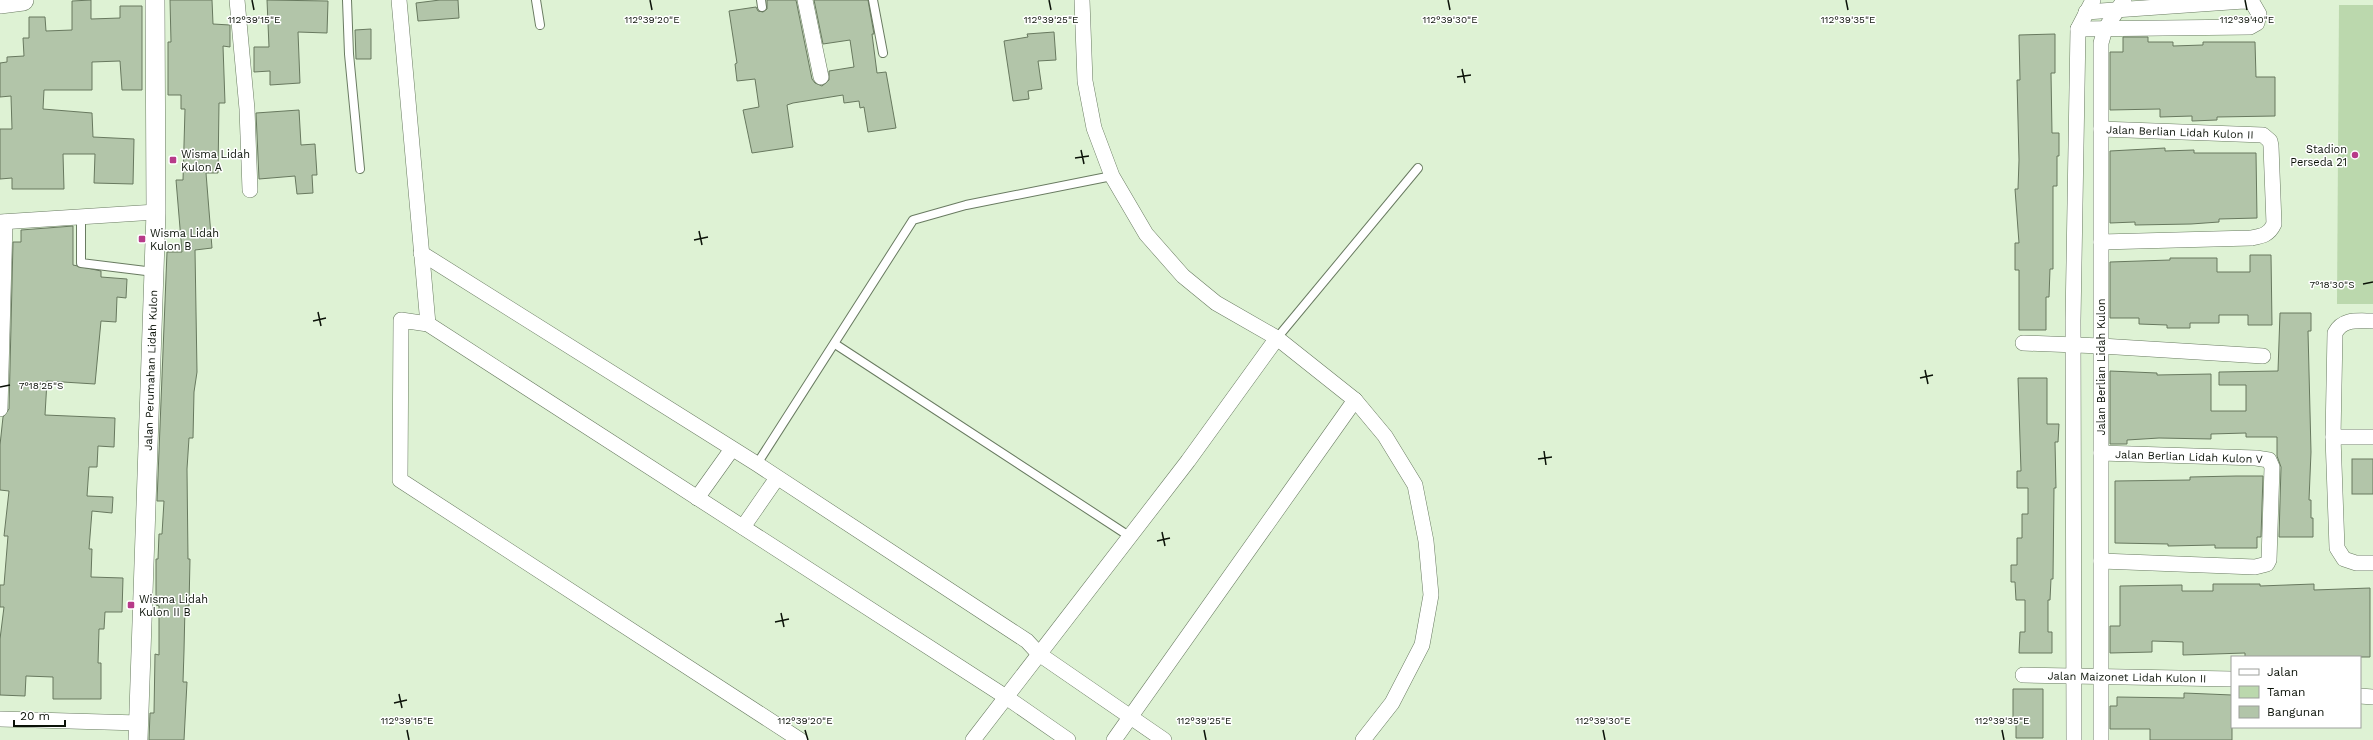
<svg xmlns="http://www.w3.org/2000/svg" width="2373" height="740" font-family="'Work Sans',sans-serif">
  <style>
    .green { fill: #bbd8ad }
    .building { fill: #b2c5a9; stroke: #68795f }
    .lines { fill: none; stroke-linecap: round; stroke-linejoin: round }
    .service-casing { stroke: #697b61; stroke-width: 10 }
    .minor-casing { stroke: #697b61; stroke-width: 16 }
    .tertiary-casing { stroke: #697b61; stroke-width: 20 }
    .secondary-casing { stroke: #697b61; stroke-width: 22 }
    .service { stroke: #fff; stroke-width: 8 }
    .minor { stroke: #fff; stroke-width: 15 }
    .tertiary { stroke: #fff; stroke-width: 19 }
    .secondary { stroke: #fff; stroke-width: 21 }
    .ticks { fill: none; stroke: #0b1208; stroke-width: 1.5 }
    .poi-dot { fill: #b73a89; stroke: #fff; stroke-width: 1.5 }
    .labels { text-anchor: middle; dominant-baseline: central; stroke-width: 3; stroke-linejoin: round; paint-order: stroke }
    .street-label { font-size: 11px; fill: #0b1208; stroke: #fff }
    .poi-label { font-size: 11px; fill: #0b1208; stroke: #fff; text-anchor: start }
    .ticks-label { font-size: 10px; text-anchor: middle; fill: #0b1208; stroke: #fff; stroke-width: 3; stroke-linejoin: round; paint-order: stroke }
  </style>
  <rect width="100%" height="100%" fill="#def2d4"/>
  <polygon class="green" points="2339,5 2373,5 2373,304 2337,304"/>
  <g class="building">
    <polygon points="91,0 91,19 120,18 120,6 142,6 142,90 122,90 120,61 92,62 92,90 44,90 43,109 92,113 93,137 134,139 133,184 94,183 95,154 63,154 64,189 12,189 12,178 0,179 0,129 12,129 11,96 0,97 0,63 7,62 7,57 24,56 23,38 29,38 29,17 45,17 46,31 72,30 72,1"/>
    <polygon points="170,0 212,0 213,24 230,25 230,47 223,46 225,103 219,103 218,173 206,173 212,248 195,250 197,372 194,392 193,438 189,438 187,469 188,559 190,559 189,606 185,606 184,651 183,682 187,682 184,740 149,740 150,713 154,713 155,654 159,655 159,606 156,605 156,559 158,559 159,534 162,534 164,501 157,501 167,252 182,252 176,180 183,180 185,109 181,109 181,95 168,95 168,42 171,42"/>
    <polygon points="267,0 328,1 327,33 298,32 300,83 270,85 270,71 254,72 254,47 269,47"/>
    <polygon points="440,0 458,0 459,18 418,21 416,3"/>
    <polygon points="767,0 796,0 812,79 815,83 822,86 829,80 829,71 854,67 850,40 823,44 814,0 868,0 874,34 872,34 877,73 886,72 896,128 868,132 864,107 860,108 859,101 844,103 843,95 793,103 787,105 793,147 752,153 743,110 759,107 755,79 737,81 735,64 737,63 729,11 756,7 758,11 763,12 767,9"/>
    <polygon points="371,29 371,59 356,59 355,30"/>
    <polygon points="1054,32 1056,60 1038,61 1042,89 1028,91 1029,99 1013,101 1004,41 1028,37 1027,34"/>
    <polygon points="2055,34 2055,73 2051,73 2052,133 2059,133 2059,156 2057,156 2057,186 2053,186 2053,269 2050,269 2049,297 2046,297 2046,330 2019,330 2019,270 2015,270 2015,243 2019,243 2015,189 2018,189 2019,160 2017,80 2020,80 2019,35"/>
    <polygon points="2123,37 2148,37 2148,42 2173,42 2173,46 2203,45 2203,42 2255,42 2256,77 2275,77 2275,116 2217,117 2217,120 2192,121 2192,116 2160,117 2160,109 2110,110 2110,52 2123,52"/>
    <polygon points="299,110 301,145 315,144 317,175 312,175 313,193 297,194 295,176 259,179 256,113"/>
    <polygon points="2165,148 2165,151 2194,150 2194,153 2256,153 2257,218 2219,219 2219,222 2191,224 2135,225 2135,222 2110,223 2110,151"/>
    <polygon points="73,226 73,265 101,271 101,277 127,279 126,298 117,297 116,322 101,321 95,384 47,381 45,415 115,418 114,447 98,446 97,467 89,467 87,496 113,497 112,513 92,511 89,549 92,549 91,577 123,578 122,612 105,612 104,629 99,629 98,663 101,663 101,699 53,699 53,677 26,676 25,696 0,695 0,639 4,607 0,607 0,585 4,585 8,536 4,536 9,491 0,490 0,445 3,417 9,409 13,242 21,242 21,230"/>
    <polygon points="2250,255 2271,255 2272,325 2248,325 2248,315 2219,315 2219,323 2190,323 2190,328 2167,328 2167,325 2139,324 2139,318 2110,318 2110,262 2170,260 2170,258 2217,258 2217,272 2250,272"/>
    <polygon points="2280,313 2311,313 2311,331 2308,331 2311,452 2309,500 2311,500 2311,518 2313,518 2313,537 2279,537 2281,467 2277,456 2277,437 2246,437 2246,433 2211,434 2211,439 2159,438 2127,440 2127,444 2110,444 2110,371 2157,373 2157,375 2211,374 2211,411 2246,411 2246,385 2219,385 2219,372 2278,371"/>
    <polygon points="2018,378 2047,378 2047,424 2059,424 2058,442 2055,442 2056,488 2054,488 2053,579 2051,579 2050,600 2048,600 2048,632 2052,632 2052,653 2019,653 2020,632 2025,632 2025,600 2016,600 2015,582 2011,582 2011,565 2017,565 2017,538 2022,538 2022,514 2028,514 2028,488 2017,488 2017,471 2021,471"/>
    <rect x="2352" y="459" width="21" height="35"/>
    <polygon points="2236,476 2263,476 2261,537 2257,537 2257,548 2215,548 2215,545 2168,546 2168,544 2115,543 2115,481 2190,480 2190,477"/>
    <polygon points="2213,584 2260,584 2260,586 2314,584 2314,590 2370,588 2370,657 2245,657 2245,653 2183,655 2183,642 2152,641 2152,652 2110,653 2110,626 2120,626 2120,586 2182,585 2182,591 2213,591"/>
    <polygon points="2013,689 2043,689 2043,738 2016,738 2016,719 2013,719"/>
    <polygon points="2184,693 2232,695 2232,740 2150,740 2150,729 2110,729 2110,706 2117,706 2117,697 2184,698"/>
  </g>
  <g class="lines">
    <g class="service-casing">
      <g id="service">
        <polyline points="347,0 349,54 360,169"/>
        <polyline points="536,0 540,25"/>
        <polyline points="761,0 762,7"/>
        <polyline points="873,0 883,53"/>
        <polyline points="81,216 81,263 154,272"/>
        <polyline points="1277,338 1418,168"/>
        <polyline points="835,344 1129,536"/>
        <polyline points="757,464 913,220 966,205 1112,176"/>
      </g>
    </g>
    <g class="minor-casing">
      <g id="minor">
        <polyline points="237,0 247,109 250,190"/>
        <polyline points="399,0 428,324"/>
        <polyline points="805,0 821,77"/>
        <polyline points="1082,0 1085,81 1094,128 1112,176 1146,234 1183,276 1216,303 1277,338 1355,400 1385,436 1415,485 1426,541 1431,595 1422,645 1392,703 1363,740"/>
        <polyline points="2078,29 2250,27 2257,23 2259,14 2252,2 2244,1 2086,12"/>
        <path id="s1" d="M2101,129l162,6 7,6 1,5 3,78c-5,11 -12,12 -23,14l-150,4"/>
        <polyline points="0,222 156,212"/>
        <polyline points="421,253 757,464 1027,641 1039,654 1164,740"/>
        <path d="M2373,321c-15,0 -30,-3 -38,12l-2,104 4,111 7,11 12,4h17"/>
        <polyline points="2023,343 2101,346 2263,356"/>
        <polyline points="0,409 5,222"/>
        <polyline points="2333,437 2373,437"/>
        <polyline points="697,498 732,449"/>
        <polyline points="743,527 777,478"/>
        <polyline points="2101,561 2255,567 2267,564 2269,560 2272,467 2269,460 2256,458 2101,453"/>
        <path id="s2" d="M2023,675l209,4"/>
        <polyline points="2360,696 2373,697"/>
        <polyline points="0,719 139,723"/>
        <polyline points="800,740 400,480 401,320 428,324 1006,697 1068,740"/>
        <polyline points="973,740 1188,461 1277,338"/>
        <polyline points="1114,740 1355,400"/>
        <polyline points="2074,740 2073,321 2078,29 2093,0"/>
        <polyline points="2101,740 2101,43 2105,29 2124,0"/>
      </g>
    </g>
    <g class="tertiary-casing">
      <g id="tertiary">
        <path id="s3" d="M138,740l18,-528 -1,-212"/>
      </g>
    </g>
    <g class="secondary-casing">
      <polyline id="secondary" points="0,3 23,0"/>
    </g>
    <use href="#service" class="service"/>
    <use href="#minor" class="minor"/>
    <use href="#tertiary" class="tertiary"/>
    <use href="#secondary" class="secondary"/>
  </g>
  <path class="ticks" d="M252,0l2,10M650,0l2,10M1049,0l2,10M1448,0l2,10M1846,0l2,10M2245,0l2,10M1462,69l3,14M1457,77l14,-2M1081,150l3,14M1075,158l14,-2M699,231l3,14M694,240l14,-3M2363,284l10,-2M318,312l3,14M313,321l13,-3M1925,370l3,14M1920,378l13,-3M0,387l10,-2M1544,451l2,14M1538,459l14,-2M1162,532l3,14M1157,541l13,-3M781,613l3,14M775,622l14,-3M399,694l3,14M394,703l13,-3M407,730l2,10M805,730l3,10M1204,730l2,10M1603,730l2,10M2002,730l2,10"/>
  <g class="poi-dot">
    <circle cx="2355" cy="155" r="4"/>
    <rect x="169" y="156" width="8" height="8" rx="2"/>
    <rect x="138" y="235" width="8" height="8" rx="2"/>
    <rect x="127" y="601" width="8" height="8" rx="2"/>
  </g>
  <g class="labels">
    <g class="street-label">
      <text stroke="none"><textPath href="#s1" startOffset="79">Jalan Berlian Lidah Kulon II</textPath></text>
      <text transform="translate(2101 367) rotate(-90)">Jalan Berlian Lidah Kulon</text>
      <text stroke="none"><textPath href="#s3" startOffset="370">Jalan Perumahan Lidah Kulon</textPath></text>
      <text transform="translate(2189 457) rotate(2)">Jalan Berlian Lidah Kulon V</text>
      <text stroke="none"><textPath href="#s2" startOffset="104">Jalan Maizonet Lidah Kulon II</textPath></text>
    </g>
    <g class="poi-label">
      <text x="2347" y="149" text-anchor="end">Stadion<tspan x="2347" dy="13">Perseda 21</tspan></text>
      <text x="181" y="154">Wisma Lidah<tspan x="181" dy="13">Kulon A</tspan></text>
      <text x="150" y="233">Wisma Lidah<tspan x="150" dy="13">Kulon B</tspan></text>
      <text x="139" y="599">Wisma Lidah<tspan x="139" dy="13">Kulon II B</tspan></text>
    </g>
  </g>
  <g class="ticks-label">
    <text x="254" y="23">112°39'15"E</text>
    <text x="652" y="23">112°39'20"E</text>
    <text x="1051" y="23">112°39'25"E</text>
    <text x="1450" y="23">112°39'30"E</text>
    <text x="1848" y="23">112°39'35"E</text>
    <text x="2247" y="23">112°39'40"E</text>
    <text x="2332" y="288">7°18'30"S</text>
    <text x="41" y="389">7°18'25"S</text>
    <text x="407" y="724">112°39'15"E</text>
    <text x="805" y="724">112°39'20"E</text>
    <text x="1204" y="724">112°39'25"E</text>
    <text x="1603" y="724">112°39'30"E</text>
    <text x="2002" y="724">112°39'35"E</text>
  </g>
  <rect x="2231" y="656" width="130" height="72" fill="#ffffff" stroke="#9da09c"/>
  <rect x="2239" y="669" width="20" height="6" fill="#ffffff" stroke="#9da09c"/>
  <text x="2267" y="676" font-size="12" fill="#0b1208">Jalan</text>
  <rect x="2239" y="686" width="20" height="12" fill="#bbd8ad" stroke="#9da09c"/>
  <text x="2267" y="696" font-size="12" fill="#0b1208">Taman</text>
  <rect x="2239" y="706" width="20" height="12" fill="#b2c5a9" stroke="#9da09c"/>
  <text x="2267" y="716" font-size="12" fill="#0b1208">Bangunan</text>
  <path d="M14 720v6h51v-6" fill="none" stroke="#0b1208" stroke-width="2"/>
  <text x="20" y="720" font-size="12" fill="#0b1208" stroke="#ffffff" stroke-width="3" paint-order="stroke">20 m</text>
</svg>
